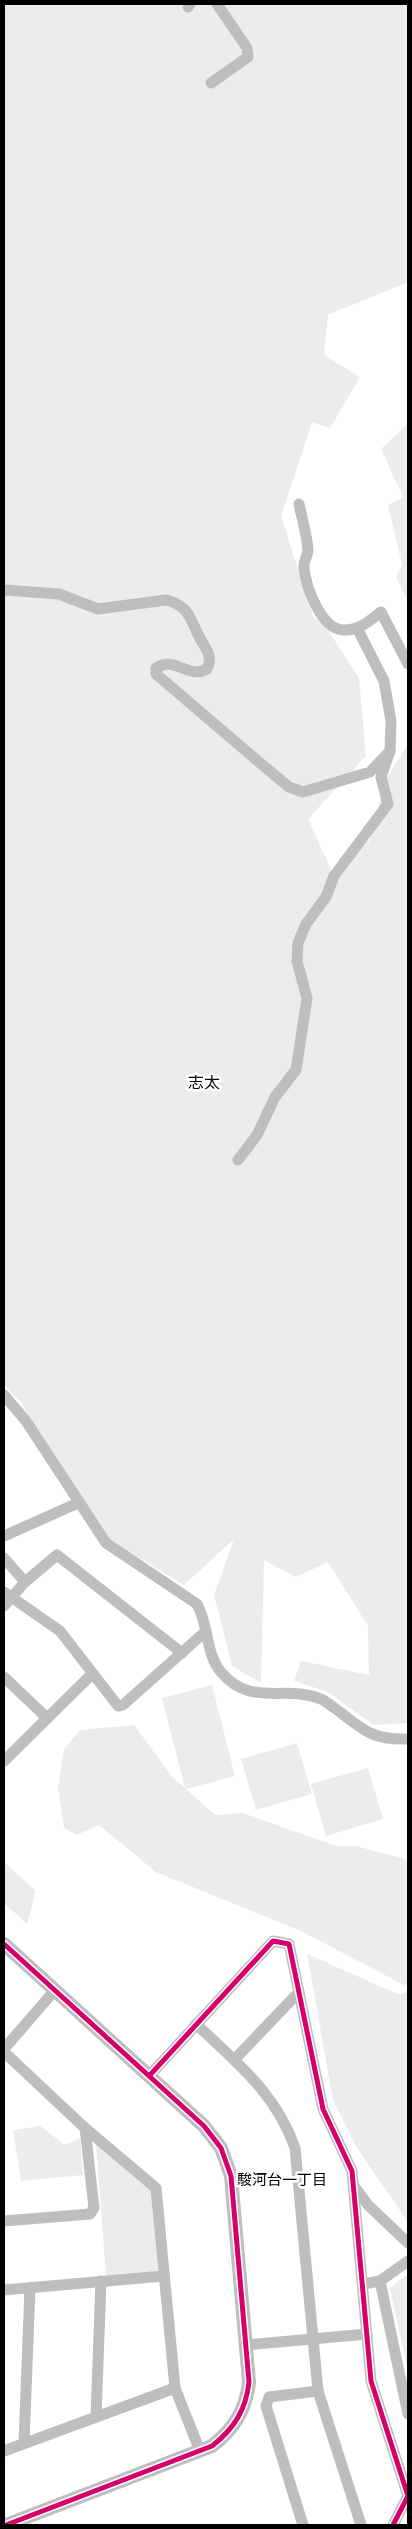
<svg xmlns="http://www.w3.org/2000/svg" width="412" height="2529" font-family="'Archivo Narrow','Noto Sans JP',sans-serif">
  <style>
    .green { fill: #ececec }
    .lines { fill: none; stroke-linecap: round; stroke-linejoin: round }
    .minor { stroke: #bebebe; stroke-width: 11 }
    .tertiary { stroke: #bebebe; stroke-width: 14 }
    .cycleway-casing { stroke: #fff; stroke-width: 8 }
    .cycleway { stroke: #d6006c; stroke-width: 5 }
    .labels { text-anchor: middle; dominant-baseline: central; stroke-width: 5; stroke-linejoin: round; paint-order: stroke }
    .neighbourhood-label { font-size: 15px; fill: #000; stroke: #fff }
    .quarter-label { font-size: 16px; fill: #000; stroke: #fff }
  </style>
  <rect width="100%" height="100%" fill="#fff"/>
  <g class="green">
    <polygon points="4,4 408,4 408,282 328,315 324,355 360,377 330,428 312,422 281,516 313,616 328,630 359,678 366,756 308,819 334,876 367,841 369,842 385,781 408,744 408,1723 374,1725 328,1692 294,1681 301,1661 369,1675 368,1626 328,1562 296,1577 264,1560 261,1683 232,1666 214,1595 234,1539 184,1585 108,1539 22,1404 4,1384"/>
    <polygon points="407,424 408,425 408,602 396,577 402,565 388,505 403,497 381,449"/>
    <polygon points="212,1685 235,1776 186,1789 215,1815 243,1813 336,1846 356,1846 408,1860 408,1984 404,1985 301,1931 156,1872 99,1825 77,1835 64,1828 58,1788 64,1749 80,1730 134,1725 173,1778 185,1788 162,1698"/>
    <polygon points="297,1743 312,1794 256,1810 241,1759"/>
    <polygon points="368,1768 383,1819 326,1836 311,1784"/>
    <polygon points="4,1862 36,1891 27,1924 4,1903"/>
    <polygon points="307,1954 400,1995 408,1991 408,2222 357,2148 333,2100"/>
    <polygon points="40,2126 65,2145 80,2138 83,2175 21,2181 13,2130"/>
    <polygon points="96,2144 152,2190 158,2272 106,2276"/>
    <polygon points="408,2274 408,2372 390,2288"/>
  </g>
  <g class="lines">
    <g class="minor">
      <polyline points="188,7 190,4"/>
      <polyline points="211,83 248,57 247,48 217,4"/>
      <path d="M299,504c3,15 8,31 9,46 0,6 -5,11 -4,18 2,19 17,61 39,62 15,1 27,-9 38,-18l27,52"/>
      <path d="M4,590l55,4 39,15 68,-9c25,6 24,21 35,40 6,11 12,16 6,29 -18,11 -33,-14 -51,-1v6l103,88 30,25 14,5 67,-20 20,-21"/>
      <polyline points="238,1160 257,1135 275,1097 296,1070 307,998 297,961 298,943 306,924 326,897 334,876 388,804 381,777 390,751 391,721 384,681 357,628"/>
      <path d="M4,1395l22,26 80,122 91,61c12,21 8,49 24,68 30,36 64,12 100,27 6,3 13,9 19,13 25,20 35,28 68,27"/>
      <polyline points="4,1536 78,1503"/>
      <polyline points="4,1558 25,1582"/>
      <polyline points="4,1592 60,1631 118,1706 123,1705 206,1631"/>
      <polyline points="4,1606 25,1582 57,1555 182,1653"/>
      <polyline points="4,1677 47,1718"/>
      <polyline points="4,1761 92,1674"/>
      <path d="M196,2024c40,38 80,69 99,124l23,243 43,134"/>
      <polyline points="4,2049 55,1990"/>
      <polyline points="4,2052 85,2128 156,2188 175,2388 200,2451"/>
      <polyline points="234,2060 299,1992"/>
      <polyline points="150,2075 273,1941 289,1944 323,2109 352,2171 371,2381 408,2496 393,2525"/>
      <polyline points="354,2186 368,2205 408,2243"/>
      <polyline points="4,2221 90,2214 94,2208 85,2128"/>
      <polyline points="380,2281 408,2414"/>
      <polyline points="363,2284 380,2281 408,2261"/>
      <polyline points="4,2290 164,2276"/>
      <polyline points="246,2345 367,2334"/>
      <polyline points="96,2417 101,2281"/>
      <polyline points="24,2443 30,2288"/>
      <polyline points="4,2451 175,2388"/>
      <polyline points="303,2525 266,2406 269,2397 318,2391"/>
    </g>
    <path class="tertiary" d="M4,1944l200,182 17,22 10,28 18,206c-3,27 -14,46 -37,64l-206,79"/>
    <g class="cycleway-casing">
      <g id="cycleway">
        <path d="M4,1944l200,182 17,22 10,28 18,206c-3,27 -14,46 -37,64l-206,79"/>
        <polyline points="150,2075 273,1941 289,1944 323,2109 352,2171 371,2381 408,2496 393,2525"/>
      </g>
    </g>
    <use href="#cycleway" class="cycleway"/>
  </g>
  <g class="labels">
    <g class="neighbourhood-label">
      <text x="282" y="2179">駿河台一丁目</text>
    </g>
    <g class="quarter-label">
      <text x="204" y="1082">志太</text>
    </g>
  </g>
  <rect width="412" height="2529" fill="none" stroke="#000000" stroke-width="10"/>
</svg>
